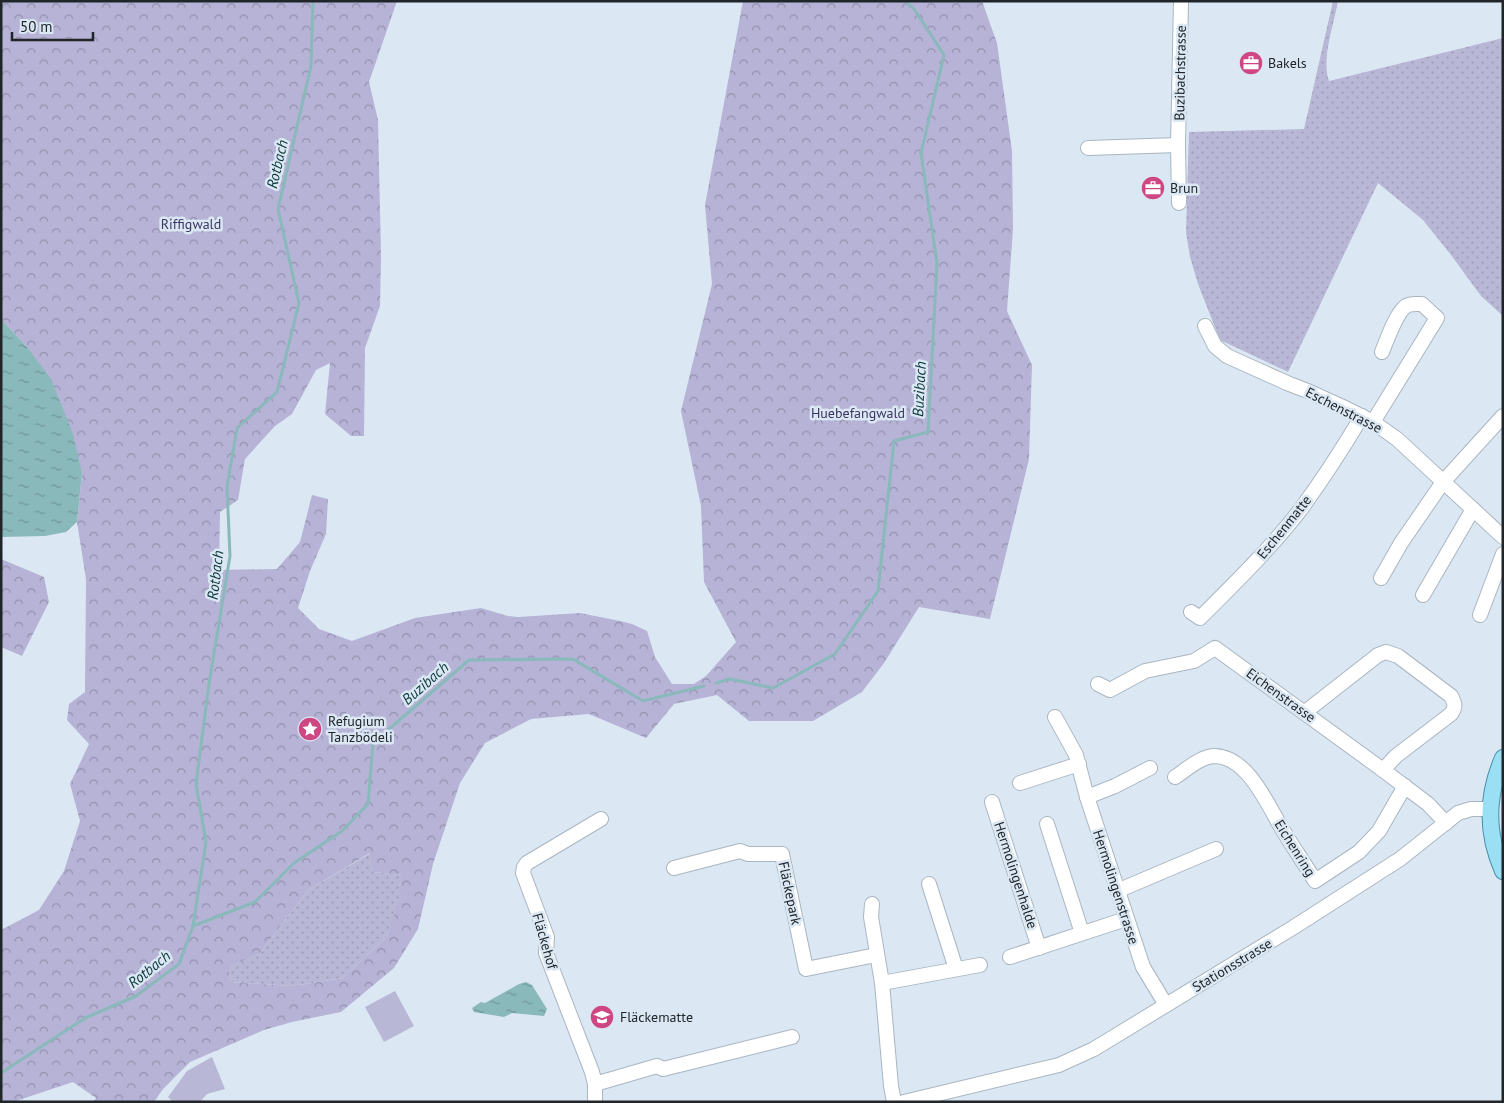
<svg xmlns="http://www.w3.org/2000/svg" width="1504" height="1103" font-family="'PT Sans',sans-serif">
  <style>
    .grass { fill: url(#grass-dots) }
    .forest { fill: url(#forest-crowns); fill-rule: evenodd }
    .garden { fill: #b9b7d6 }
    .water { fill: url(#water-ripples) }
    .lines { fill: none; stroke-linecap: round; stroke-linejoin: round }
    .stream { stroke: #8ab9bb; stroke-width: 3 }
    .minor-casing { stroke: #a9b6c1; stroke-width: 16 }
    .major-casing { stroke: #4590a9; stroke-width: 18 }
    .minor { stroke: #fff; stroke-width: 14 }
    .major { stroke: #9bdff5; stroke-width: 16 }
    .labels { text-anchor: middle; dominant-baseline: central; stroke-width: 5; stroke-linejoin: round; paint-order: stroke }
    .poi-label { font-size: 14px; fill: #202529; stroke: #dbe8f4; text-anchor: start }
    .street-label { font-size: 14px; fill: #202529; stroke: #dbe8f4 }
    .park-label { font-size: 14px; fill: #3c3463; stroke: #dbe8f4 }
    .water-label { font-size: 15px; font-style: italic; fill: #0a383b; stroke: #dbe8f4 }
  </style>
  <defs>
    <pattern id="grass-dots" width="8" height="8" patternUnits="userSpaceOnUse" patternTransform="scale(1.25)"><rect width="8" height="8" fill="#b9b7d6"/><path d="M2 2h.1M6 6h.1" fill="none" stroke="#9f9db8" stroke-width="1.8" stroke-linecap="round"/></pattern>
    <pattern id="forest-crowns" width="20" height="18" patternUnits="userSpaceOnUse" patternTransform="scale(1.25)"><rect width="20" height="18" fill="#b6b3d6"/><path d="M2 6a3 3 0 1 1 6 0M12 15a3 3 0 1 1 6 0" fill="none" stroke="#9491ae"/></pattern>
    <pattern id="water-ripples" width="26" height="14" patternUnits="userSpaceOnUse" patternTransform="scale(1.25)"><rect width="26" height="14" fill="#8ab9bb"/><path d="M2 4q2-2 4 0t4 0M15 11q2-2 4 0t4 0" fill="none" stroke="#709698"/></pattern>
  </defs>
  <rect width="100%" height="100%" fill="#dbe8f4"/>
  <g class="grass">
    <path d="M1333,1h5c-4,23 -17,58 -9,80l174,-43v278l-22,-20 -30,-41 -28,-35 -45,-37 -90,189 -68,-32 -22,-56 -8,-27 -4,-25 3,-100 115,-3z"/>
    <polygon points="371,853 373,872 403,875 400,900 387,937 343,978 294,986 230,982 227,967 259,954 308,890"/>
  </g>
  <g class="forest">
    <path d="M1,1h396l-28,81 9,38 3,136 -1,50 -15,42 -1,88h-13l-26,-22 5,-51 -14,7 -24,44 -17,12 -30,33 -7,41 -18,12 -1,58 58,-1 23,-27 12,-47 16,4 -2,35 -16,37 -12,37 21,21 33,12 63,-23 66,-10 27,8 10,1 62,-4 40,8 12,3 15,7 8,26 17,27h22l12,-8 30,-34 -32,-60 -3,-76 -20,-95 31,-127 -7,-79 38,-204h239l15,42 15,108 1,78 -6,82 25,54 -3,94 -39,160 -71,-12 -35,56 -22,29 -49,29h-64l-32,-26 -43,9 -28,34 -57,-24 -58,5 -46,24 -25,40 -27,81 -15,65 -24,39 -53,44 -49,10 -28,8 -74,32 -27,27 -9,13h-61l3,-4 -23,-16 -60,20h-12v-172l38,-20 25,-39 16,-50 -10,-37 19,-40 -22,-24 2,-16 16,-12 1,-113 -9,-57 5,-49 -55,-126 -26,-28zM370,853l3,19 29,3 -3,25 -12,37 -44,41 -49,8 -64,-4 -2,-15 31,-13 49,-64z"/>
    <polygon points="1,559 44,577 49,602 22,656 1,647"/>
  </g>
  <g class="garden">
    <polygon points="395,991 414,1026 384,1042 365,1007"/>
    <polygon points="212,1057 225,1089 207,1094 200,1102 173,1102 168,1097 187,1071"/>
  </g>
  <g class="water">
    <polygon points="1,319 27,347 51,379 73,434 82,473 77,522 66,532 45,536 1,537"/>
    <polygon points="526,982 532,985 547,1009 544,1016 512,1013 504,1017 474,1012 472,1008 481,1002 485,1003 519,984"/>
  </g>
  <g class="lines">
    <g class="stream">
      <polyline points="716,683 730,679 773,688 835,654 878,591 894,441 928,432 937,263 921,153 944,55 914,9 905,1"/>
      <polyline points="193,926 255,902 294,863 342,831 368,804 373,743 469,660 573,659 643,701 704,686"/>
      <polyline points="1,1073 85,1018 136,996 179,964 193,926 206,842 196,784 209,684 230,556 227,487 237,428 277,392 299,303 278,209 311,66 313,1"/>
    </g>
    <g class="minor-casing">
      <g id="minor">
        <polyline points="1088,148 1178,145"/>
        <polyline points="1179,203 1178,145 1181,1"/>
        <polyline points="1205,326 1215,346 1227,356 1287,383 1310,392 1343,407 1373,422 1397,439 1503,537"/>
        <path d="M1373,422l64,-104 -15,-14c-6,0 -11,-1 -16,2 -10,7 -19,34 -24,46"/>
        <polyline points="1381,578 1401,543 1443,482 1503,416"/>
        <polyline points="1423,595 1473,509"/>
        <path d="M1191,612l9,6c35,-35 71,-70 101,-109 22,-30 42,-61 61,-93"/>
        <polyline points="1480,615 1503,554"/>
        <polyline points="1098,684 1110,690 1145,671 1194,661 1215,648 1383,770 1428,804 1446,823"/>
        <path d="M1306,713l3,-4 69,-54 8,-3 12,4 53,40c4,8 5,11 0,18l-55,42 -13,14"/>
        <polyline points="1055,717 1076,755 1087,797 1143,967 1166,1005"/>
        <path d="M1175,777c11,-7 26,-21 40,-21 34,1 54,52 69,76 10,17 21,32 31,49l44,-29 20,-21 26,-45"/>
        <polyline points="1020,783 1079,764"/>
        <polyline points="1087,797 1115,786 1150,768"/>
        <polyline points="992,802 1039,948"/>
        <polyline points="1047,824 1082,933"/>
        <polyline points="674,868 740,851 748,854 782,854 806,969 876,955"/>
        <polyline points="929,884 956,969"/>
        <polyline points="1117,891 1216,849"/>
        <polyline points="872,904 871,917 882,983 891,1086 894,1102"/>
        <polyline points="1010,957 1126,919"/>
        <polyline points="882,983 980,965"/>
        <polyline points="595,1084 657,1066 663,1069 792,1037"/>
        <polyline points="595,1102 595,1084 592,1072 546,953 547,937 523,873 524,867 527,863 601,819"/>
        <polyline points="904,1102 1059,1065 1094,1049 1294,927 1400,859 1458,813 1471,809 1490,809"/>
      </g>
    </g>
    <g class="major-casing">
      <path id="major" d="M1503,758c-17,39 -17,75 0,113"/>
    </g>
    <use href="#minor" class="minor"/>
    <use href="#major" class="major"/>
  </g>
  <defs>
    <g id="office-disc" transform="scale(1.25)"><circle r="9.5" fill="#ce4682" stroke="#dbe8f4"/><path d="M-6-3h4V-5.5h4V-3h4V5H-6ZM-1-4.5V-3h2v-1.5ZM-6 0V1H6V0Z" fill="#fff"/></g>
    <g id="sight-disc" transform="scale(1.25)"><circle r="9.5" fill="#ce4682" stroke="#dbe8f4"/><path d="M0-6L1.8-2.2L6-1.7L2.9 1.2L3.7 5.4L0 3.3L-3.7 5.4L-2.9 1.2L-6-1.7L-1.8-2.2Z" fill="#fff"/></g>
    <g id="school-disc" transform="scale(1.25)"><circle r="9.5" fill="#ce4682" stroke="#dbe8f4"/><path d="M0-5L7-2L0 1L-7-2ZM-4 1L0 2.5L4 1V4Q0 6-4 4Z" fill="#fff"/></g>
  </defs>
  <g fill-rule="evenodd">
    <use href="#office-disc" x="1251" y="63"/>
    <use href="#office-disc" x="1153" y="188"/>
    <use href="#sight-disc" x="310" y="729"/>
    <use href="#school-disc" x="602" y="1017"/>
  </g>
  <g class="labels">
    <g class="poi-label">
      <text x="1268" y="63">Bakels</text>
      <text x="1170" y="188">Brun</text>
      <text x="328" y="721">Refugium<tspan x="328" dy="16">Tanzbödeli</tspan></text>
      <text x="620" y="1017">Fläckematte</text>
    </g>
    <g class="street-label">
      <text transform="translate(1180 73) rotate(-89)">Buzibachstrasse</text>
      <text transform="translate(1344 410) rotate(27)">Eschenstrasse</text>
      <text transform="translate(1284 527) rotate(-51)">Eschenmatte</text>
      <text transform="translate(1281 695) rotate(36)">Eichenstrasse</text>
      <text transform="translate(1295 848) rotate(58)">Eichenring</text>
      <text transform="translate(1016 875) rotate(72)">Hermolingenhalde</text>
      <text transform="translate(1116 887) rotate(72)">Hermolingenstrasse</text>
      <text transform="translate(790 893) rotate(78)">Fläckepark</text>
      <text transform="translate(545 941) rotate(74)">Fläckehof</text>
      <text transform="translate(1232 965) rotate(-31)">Stationsstrasse</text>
    </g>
    <g class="park-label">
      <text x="191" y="224">Riffigwald</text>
      <text x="858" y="413">Huebefangwald</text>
    </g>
    <g class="water-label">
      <text transform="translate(277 164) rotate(-77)">Rotbach</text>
      <text transform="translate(919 389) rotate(-87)">Buzibach</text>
      <text transform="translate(215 575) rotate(-83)">Rotbach</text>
      <text transform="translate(425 683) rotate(-41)">Buzibach</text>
      <text transform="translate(149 969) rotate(-39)">Rotbach</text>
    </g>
  </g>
  <rect width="1504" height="1103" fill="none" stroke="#202529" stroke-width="5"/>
  <path d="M12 32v8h81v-8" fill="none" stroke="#202529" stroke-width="2.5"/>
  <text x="20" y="32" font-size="15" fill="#202529" stroke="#dbe8f4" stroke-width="4" paint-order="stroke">50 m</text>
</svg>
